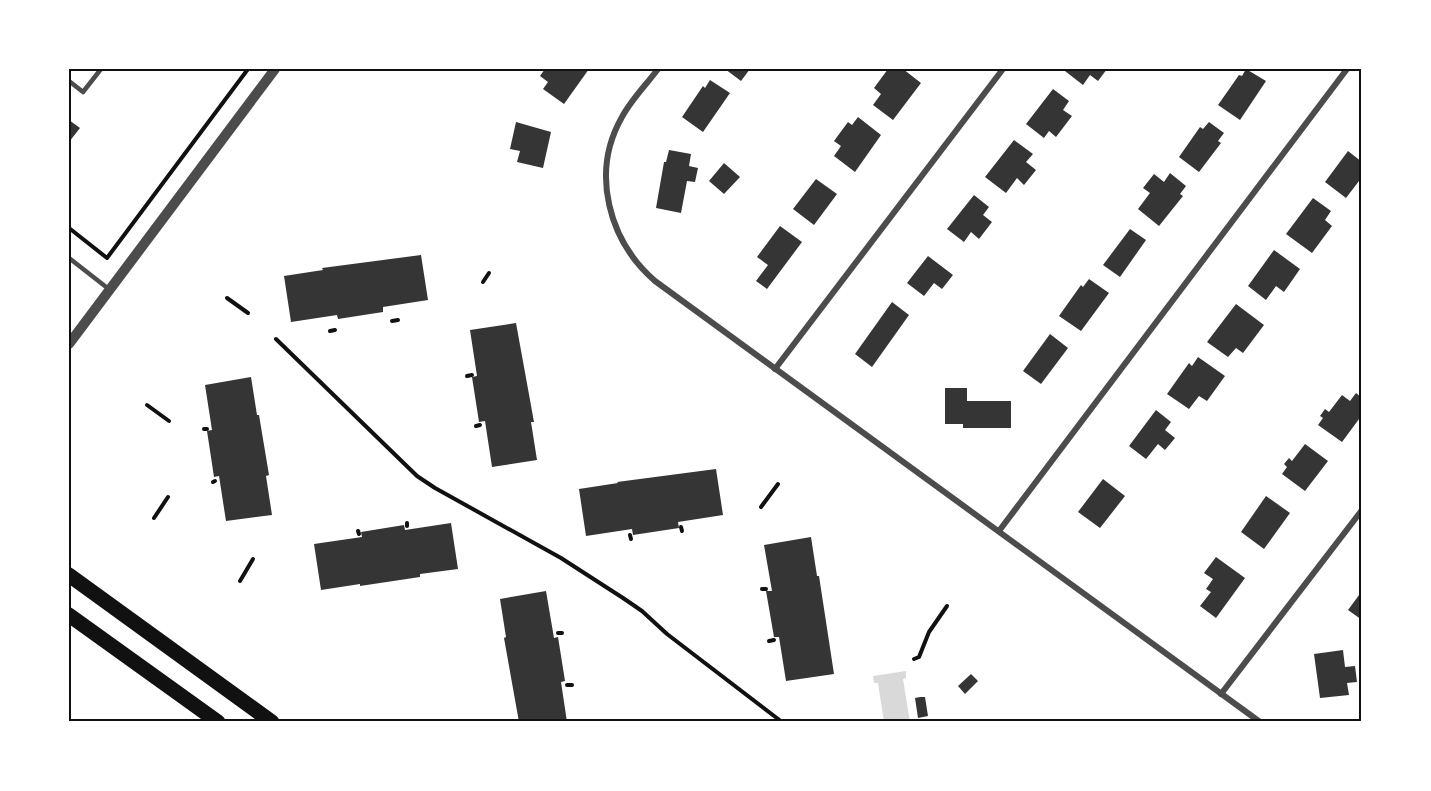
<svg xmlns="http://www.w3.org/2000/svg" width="1431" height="791" font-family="'Noto Serif',serif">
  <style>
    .water { fill: #d9d9d9 }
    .building { fill: #353535 }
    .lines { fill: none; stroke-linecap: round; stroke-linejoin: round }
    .path { stroke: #111; stroke-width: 4 }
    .service { stroke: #4c4c4c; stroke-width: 4.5 }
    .minor { stroke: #4c4c4c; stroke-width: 6 }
    .tertiary { stroke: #4c4c4c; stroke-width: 10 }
    .primary { stroke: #111; stroke-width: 15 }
    .neatline { fill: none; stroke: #111; stroke-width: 2 }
  </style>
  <rect width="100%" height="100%" fill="#fff"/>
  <polygon class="water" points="906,671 906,678 903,679 910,722 884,722 878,683 874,683 873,676"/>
  <g class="building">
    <polygon points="545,69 589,69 564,104 543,89 548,82 540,76"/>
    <polygon points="725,69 750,69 741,81"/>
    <polygon points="888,69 903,69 921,83 893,120 873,105 881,94 874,88"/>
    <polygon points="1067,69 1107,69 1098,81 1090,75 1083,85 1065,71"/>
    <polygon points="1246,69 1266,81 1240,120 1218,105 1239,75 1242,76"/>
    <polygon points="710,80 730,93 703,132 682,117 703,86 705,88"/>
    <polygon points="1053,89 1069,101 1063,110 1072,116 1056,137 1049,131 1044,138 1026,124"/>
    <polygon points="858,117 881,135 855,172 834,156 841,146 834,141 848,122 852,125"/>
    <polygon points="69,120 80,128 69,142"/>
    <polygon points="516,122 551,132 543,168 517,162 520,151 510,149"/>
    <polygon points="1209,122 1224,133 1218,141 1221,143 1199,172 1179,157 1200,127 1203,129"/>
    <polygon points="1014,140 1033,154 1026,162 1036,170 1024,185 1017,178 1006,193 985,177"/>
    <polygon points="669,150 691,154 689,166 698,168 695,182 687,181 681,213 656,208 664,162 666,162"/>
    <polygon points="1348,151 1362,162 1362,183 1359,181 1346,198 1325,182"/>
    <polygon points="724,163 740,177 724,194 709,181"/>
    <polygon points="1170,173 1186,186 1180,194 1183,196 1159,226 1138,209 1150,193 1143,188 1154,174 1164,182"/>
    <polygon points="816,179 837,194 814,225 793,209"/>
    <polygon points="974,195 989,207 983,215 992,222 979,239 971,232 964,242 947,229"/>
    <polygon points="1313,198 1331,211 1325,220 1332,226 1312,253 1286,234"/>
    <polygon points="780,226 802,242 767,289 756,281 768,265 757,257"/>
    <polygon points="1130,229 1146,240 1120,277 1103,265"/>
    <polygon points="1274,250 1300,269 1284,292 1276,286 1266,300 1248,286"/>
    <polygon points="421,255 428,300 383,307 383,312 338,319 337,315 291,322 284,276 323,270 322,268"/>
    <polygon points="928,256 953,275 942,289 934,283 924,296 907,283"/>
    <polygon points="1089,279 1109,293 1081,331 1059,316 1081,285 1083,287"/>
    <polygon points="892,302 909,315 872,367 855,354"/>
    <polygon points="1236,304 1264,325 1243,353 1236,348 1228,357 1207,342"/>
    <polygon points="516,323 534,422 531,422 537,460 492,467 485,421 479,422 472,377 477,376 470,330"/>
    <polygon points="1050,334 1068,348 1041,384 1023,371"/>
    <polygon points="1198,357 1225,376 1207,401 1199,396 1189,409 1167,394 1189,363 1192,366"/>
    <polygon points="251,377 257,415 259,415 269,475 266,476 272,515 226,521 219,476 214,477 207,431 212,430 205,385"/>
    <polygon points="945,388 967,388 967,401 1011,401 1011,428 963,428 963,424 945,424"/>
    <polygon points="1356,393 1362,398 1362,415 1342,442 1318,425 1323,418 1320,416 1325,409 1329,412 1342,395 1350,401"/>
    <polygon points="1156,410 1171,422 1165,430 1175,438 1165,450 1158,444 1146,459 1129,446"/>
    <polygon points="1305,444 1328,461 1305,491 1282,474 1287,467 1284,464 1289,458 1292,461"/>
    <polygon points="716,469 723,515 678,522 679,528 633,535 632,529 586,536 579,489 618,483 617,482"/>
    <polygon points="1103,479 1125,496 1100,528 1078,512"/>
    <polygon points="1266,496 1290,513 1264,549 1241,532"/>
    <polygon points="451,523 458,569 420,574 420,577 360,586 360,584 321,590 314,544 362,537 361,532 404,525 405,530"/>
    <polygon points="811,537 817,576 819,576 834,674 786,681 779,637 774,637 766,591 772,591 764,545"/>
    <polygon points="1216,557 1245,578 1216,618 1200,606 1211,592 1206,589 1213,579 1204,573"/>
    <polygon points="546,591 554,638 558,637 565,681 561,682 567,722 519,722 504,638 506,637 500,599"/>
    <polygon points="1362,591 1362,620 1348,610"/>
    <polygon points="1343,650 1345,667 1355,666 1357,682 1347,683 1349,695 1320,698 1314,654"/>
    <polygon points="971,674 978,681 965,694 958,686"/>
    <polygon points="920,697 925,697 928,716 918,718 915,698"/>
  </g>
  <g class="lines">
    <g class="path">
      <polyline points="69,228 107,258 248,69"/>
      <polyline points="483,282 489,273"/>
      <polyline points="227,298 248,313"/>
      <polyline points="392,321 398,320"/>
      <polyline points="330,331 335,330"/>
      <polyline points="276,339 417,476 435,488 561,558 623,598 642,611 667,634 782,722"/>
      <polyline points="467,376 472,375"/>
      <polyline points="147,405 169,421"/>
      <polyline points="476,426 480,425"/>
      <polyline points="204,429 207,429"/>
      <polyline points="213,482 215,481"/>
      <polyline points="761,507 778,484"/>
      <polyline points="154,518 168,497"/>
      <polyline points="407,523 407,526"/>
      <polyline points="681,527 682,531"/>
      <polyline points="358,531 359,534"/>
      <polyline points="630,535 631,539"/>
      <polyline points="240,581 253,559"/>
      <polyline points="762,589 766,589"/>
      <polyline points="558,633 562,633"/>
      <polyline points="769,641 774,640"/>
      <polyline points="914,659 919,657 929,632 947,606"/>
      <polyline points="567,685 572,685"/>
    </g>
    <g class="service">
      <polyline points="69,81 83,92 101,69"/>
      <polyline points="69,258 110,290"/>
    </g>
    <g class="minor">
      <path d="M658,69c-12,16 -27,31 -36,48 -32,56 -13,124 33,164l605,441"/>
      <polyline points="775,369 1003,69"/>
      <polyline points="999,531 1347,69"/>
      <polyline points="1221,694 1362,510"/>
    </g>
    <polyline class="tertiary" points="69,344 275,69"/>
    <g class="primary">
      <polyline points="69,575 272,722"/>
      <polyline points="69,615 218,722"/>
    </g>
  </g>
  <rect width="1431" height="791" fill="none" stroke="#ffffff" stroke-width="141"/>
  <rect x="70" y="70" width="1290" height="650" class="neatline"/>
</svg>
